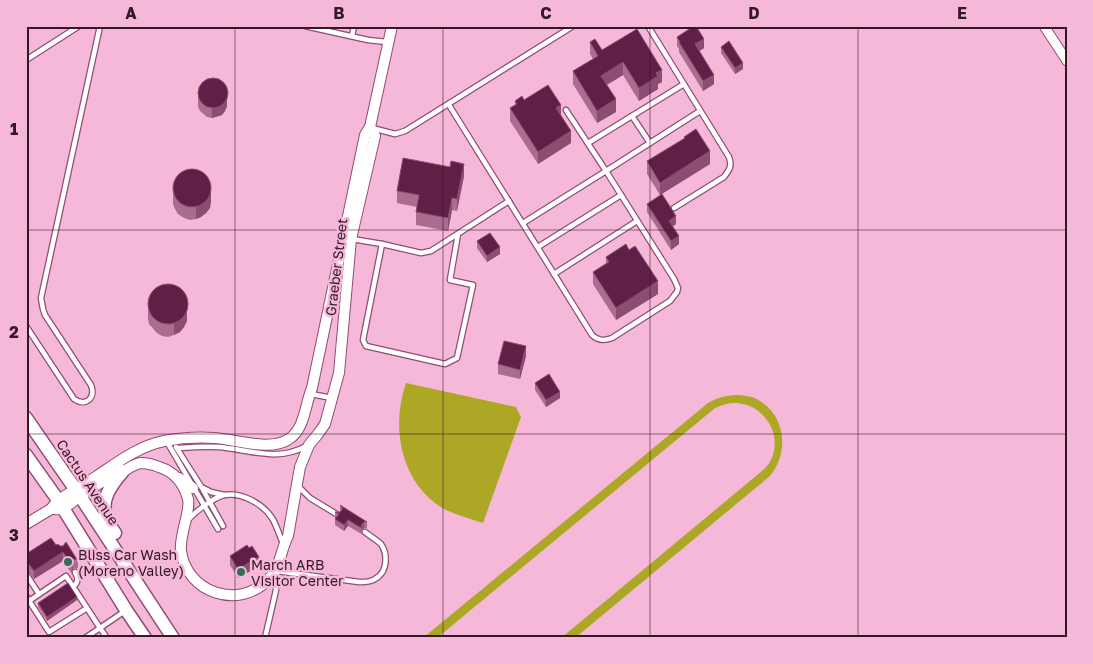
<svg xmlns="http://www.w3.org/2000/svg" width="1093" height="664" font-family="'Golos Text',sans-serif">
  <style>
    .green { fill: #ada726 }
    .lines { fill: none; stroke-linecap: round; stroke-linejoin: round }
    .service-casing { stroke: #904c72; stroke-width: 7 }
    .minor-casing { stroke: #904c72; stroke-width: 11 }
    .tertiary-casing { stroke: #904c72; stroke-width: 12 }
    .secondary-casing { stroke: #904c72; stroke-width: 15 }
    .service { stroke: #fff; stroke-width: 4.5 }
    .minor { stroke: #fff; stroke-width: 9 }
    .tertiary { stroke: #fff; stroke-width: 10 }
    .secondary { stroke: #fff; stroke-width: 12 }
    .wall { fill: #aa6c8f }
    .shaded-wall { fill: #8c4d72 }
    .building { fill: #5f1f46; stroke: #8c4d72 }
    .grid { fill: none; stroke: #341828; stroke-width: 1; stroke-opacity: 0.55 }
    .poi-dot { fill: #326d57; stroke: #f6b8d8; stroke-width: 2 }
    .labels { text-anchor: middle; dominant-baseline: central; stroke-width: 5; stroke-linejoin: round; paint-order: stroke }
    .street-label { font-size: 14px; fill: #341828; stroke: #f6b8d8 }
    .poi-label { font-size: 14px; fill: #341828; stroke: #f6b8d8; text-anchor: start }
    .neatline { fill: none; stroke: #341828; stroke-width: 2 }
    .grid-label { font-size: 16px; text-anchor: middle; font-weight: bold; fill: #341828 }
  </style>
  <rect width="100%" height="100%" fill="#f6b8d8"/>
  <g class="green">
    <path d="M406,383l110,24 5,10 -38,106c-15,-5 -31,-9 -44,-17 -39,-27 -48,-80 -33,-123z"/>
    <path d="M740,395c4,1 8,1 12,2 33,13 39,53 18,79l-195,162h-14l201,-167c5,-4 9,-10 11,-16 9,-29 -18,-58 -47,-51 -4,1 -8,3 -11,4l-278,230h-14l285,-235c10,-6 20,-8 32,-8z"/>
  </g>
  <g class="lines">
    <g class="service-casing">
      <g id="service">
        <polyline points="305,26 368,40 387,42"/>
        <path d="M648,26l81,131c3,9 1,12 -5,20l-50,31"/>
        <polyline points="352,36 354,26"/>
        <polyline points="26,60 79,26"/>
        <path d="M449,105l143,230c6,6 12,6 20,3l58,-37 7,-9 1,-4 -4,-9 -68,-108 94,-60"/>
        <polyline points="632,116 650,143"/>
        <polyline points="372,128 395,134 405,131 573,26"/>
        <polyline points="588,143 684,84"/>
        <polyline points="523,223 606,171 566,110"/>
        <polyline points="352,239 382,244 421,253 431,251 509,201"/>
        <polyline points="382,244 363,340 366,346 445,364 457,358 473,285 450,280 458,234"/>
        <polyline points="538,247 621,195"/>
        <polyline points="554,274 637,221"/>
        <path d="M26,326l48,73c12,8 22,-1 17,-14l-46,-70 -2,-6 -2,-11 59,-272"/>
        <polyline points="311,394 332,398"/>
        <polyline points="167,442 218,529"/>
        <polyline points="176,447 202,488 223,526"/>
        <path d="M177,448c15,-1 29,-2 43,-1 29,3 59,15 86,-1"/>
        <polyline points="298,486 310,498 338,515"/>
        <polyline points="203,488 211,492 224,495"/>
        <path d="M188,520c8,-9 25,-22 36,-25 18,-3 39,9 48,23 5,8 7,17 11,25"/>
        <polyline points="26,574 39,594"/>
        <path d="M73,587c6,-5 5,-9 2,-15"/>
        <polyline points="26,596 49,632 87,608 66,576 29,601"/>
        <polyline points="85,638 100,628 87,608"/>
        <polyline points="107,638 100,628 125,611"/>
        <path d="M265,638l11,-48v-19l83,11c7,0 13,0 19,-5 9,-7 10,-23 3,-33 -4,-4 -11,-8 -16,-12"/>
      </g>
    </g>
    <g class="minor-casing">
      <polyline id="minor" points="1044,26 1067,61"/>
    </g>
    <g class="tertiary-casing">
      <g id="tertiary">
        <polyline points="179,478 193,488"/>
        <path d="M51,509c4,0 9,1 12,-1 6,-2 13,-9 18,-13 15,-10 27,-17 43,-24 5,-3 10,-7 17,-8 6,0 13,2 18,4 16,5 25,17 29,32 3,12 -9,36 -7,52 6,42 57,59 87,29 13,-12 12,-29 20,-44l12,-69 9,-22 9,-11 7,-10 14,-51 12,-134 24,-103 -5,-9"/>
        <path d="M26,524l25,-15 7,-9c13,-8 26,-16 39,-24 21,-14 42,-30 67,-35 16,-3 34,-4 50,-3 21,1 56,14 75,1 16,-10 16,-35 23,-51l53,-253 5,-8 22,-101"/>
      </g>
    </g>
    <g class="secondary-casing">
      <g id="secondary">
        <polyline points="26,418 80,496 173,638"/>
        <polyline points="26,455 58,500 126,610 145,638"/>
        <path d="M115,533c-3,-4 -7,-9 -9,-14 -6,-20 5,-34 17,-48"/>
      </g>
    </g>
    <use href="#service" class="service"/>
    <use href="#minor" class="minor"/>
    <use href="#tertiary" class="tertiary"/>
    <use href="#secondary" class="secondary"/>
  </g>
  <g class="wall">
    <polygon points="677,37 704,48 699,51 714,84 703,91 679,52 679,49 677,46"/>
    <polygon points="590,42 602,50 662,82 658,84 658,89 639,101 623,75 607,85 616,112 597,123 573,84 573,71 593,59 590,54"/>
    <polygon points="721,47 743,69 735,74 721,53"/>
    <polygon points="198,97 227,106 225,111 222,115 212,118 207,117 200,111 198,107"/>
    <polygon points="524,100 561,116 571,143 538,164 510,121 510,108 515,105 515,101"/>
    <polygon points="647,161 710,164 660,195 647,174"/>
    <polygon points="464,176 457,211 452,210 448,231 416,225 416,212 417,207 397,203 397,191"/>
    <polygon points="173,185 211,201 210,208 206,213 201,217 196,219 190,220 184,218 178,214 175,209 173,204"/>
    <polygon points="647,204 676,224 673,226 679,244 671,250 647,212"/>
    <polygon points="477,241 500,254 487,262 477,248"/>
    <polygon points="629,250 658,294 616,320 593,284 593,272 606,263 606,257"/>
    <polygon points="148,306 187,315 187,321 184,327 180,332 174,335 168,337 162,336 157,333 149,324 148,319"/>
    <polygon points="526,356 520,379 498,374 498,364"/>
    <polygon points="535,383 560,398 546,407 535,390"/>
    <polygon points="340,505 367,522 367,528 364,528 363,529 363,535 348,526 344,531 335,525 335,512 340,512"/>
    <polygon points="56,545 78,561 78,570 76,568 73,569 72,571 72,574 63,561 34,579 26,569 26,554"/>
    <polygon points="249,548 259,566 238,578 230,565 230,556"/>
    <polygon points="77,600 47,621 38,607 38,603"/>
  </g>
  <g class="shaded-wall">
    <polygon points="704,39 704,48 695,54 695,44"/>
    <polygon points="623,62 623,75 601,88 601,76"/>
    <polygon points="743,63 743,69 735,74 735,68"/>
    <polygon points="662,70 662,82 658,84 658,89 639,101 639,88 656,73"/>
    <polygon points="714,75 714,84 703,91 703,81"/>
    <polygon points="227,92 227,106 225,111 222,115 212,118 212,109"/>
    <polygon points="616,99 616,112 597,123 597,111"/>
    <polygon points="561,105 561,117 556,108"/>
    <polygon points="571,131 571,143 538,164 538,152"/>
    <polygon points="710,151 710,164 660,195 660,183"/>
    <polygon points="464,164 464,176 457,211 457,199"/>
    <polygon points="211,189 211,201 210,208 206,213 201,217 196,219 196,207"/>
    <polygon points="452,198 452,210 448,231 448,218"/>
    <polygon points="676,216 676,224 669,229 669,221"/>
    <polygon points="679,236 679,244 671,250 671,241"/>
    <polygon points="500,247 500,254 487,262 487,256"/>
    <polygon points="658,281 658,294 616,320 616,308"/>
    <polygon points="187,302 187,321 184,327 180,332 174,335 174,323"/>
    <polygon points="526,346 526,356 520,379 520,370"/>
    <polygon points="560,392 560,398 546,407 546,400"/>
    <polygon points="348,520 348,526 344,531 344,525"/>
    <polygon points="364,522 364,528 363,529 361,528 362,524"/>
    <polygon points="63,552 63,561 34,579 34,571"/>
    <polygon points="259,557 259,566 238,578 238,569"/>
    <polygon points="73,560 73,569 72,571 71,563"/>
    <polygon points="77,597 77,600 47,621 47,617"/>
  </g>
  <g class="building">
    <polygon points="694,26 696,26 704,39 695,44 714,75 703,81 679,42 680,42 677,37"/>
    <polygon points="637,29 662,70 656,73 658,76 639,88 623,62 601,76 616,99 597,111 573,71 598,56 590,42 595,39 602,50"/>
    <polygon points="729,41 743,63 735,68 721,47"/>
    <circle cx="213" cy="93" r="15"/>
    <polygon points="548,85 561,105 556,108 571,131 538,152 510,108 517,104 515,101 522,96 524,100"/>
    <polygon points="696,129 710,151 660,183 647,161 685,138 684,137"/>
    <polygon points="403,158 450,167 451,161 464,164 457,199 452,198 448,218 416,212 419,195 397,191"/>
    <circle cx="192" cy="188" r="19"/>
    <polygon points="662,194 676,216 669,221 679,236 671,241 647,204"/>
    <polygon points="490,233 500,247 487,256 477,241"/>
    <polygon points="626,244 629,250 635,246 658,281 616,308 593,272 609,262 606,257"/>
    <circle cx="168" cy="304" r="20"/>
    <polygon points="504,341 526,346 520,370 498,364"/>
    <polygon points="549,374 560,392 546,400 535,383"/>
    <polygon points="340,505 367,522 364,522 362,524 361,527 363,529 348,520 344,525 335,519 339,514 335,512 340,512 342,510 342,507"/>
    <polygon points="51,538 56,545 58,544 60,546 63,546 66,542 78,561 76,559 73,560 71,563 72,566 63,552 34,571 26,560 26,554"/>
    <polygon points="247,545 249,548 252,546 259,557 238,569 230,556"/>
    <polygon points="68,583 77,597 47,617 38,603"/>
  </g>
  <path class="grid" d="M235,26v612M443,26v612M650,26v612M858,26v612M26,230h1041M26,434h1041"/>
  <g class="poi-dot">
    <circle cx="68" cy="562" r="5"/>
    <circle cx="241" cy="572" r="5"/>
  </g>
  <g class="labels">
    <g class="street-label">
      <text transform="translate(336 267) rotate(-83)">Graeber Street</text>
      <text transform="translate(88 482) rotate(56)">Cactus Avenue</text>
    </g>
    <g class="poi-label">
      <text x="78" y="554">Bliss Car Wash<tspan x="78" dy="16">(Moreno Valley)</tspan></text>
      <text x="251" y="564">March ARB<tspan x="251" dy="16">Visitor Center</tspan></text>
    </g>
  </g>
  <rect width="1093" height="664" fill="none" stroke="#f6b8d8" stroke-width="55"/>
  <rect x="28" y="28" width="1038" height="608" class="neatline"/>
  <g class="grid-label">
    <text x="131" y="19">A</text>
    <text x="339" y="19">B</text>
    <text x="546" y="19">C</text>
    <text x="754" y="19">D</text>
    <text x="962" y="19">E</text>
    <text x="14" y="135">1</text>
    <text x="14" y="338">2</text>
    <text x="14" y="541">3</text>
  </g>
</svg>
